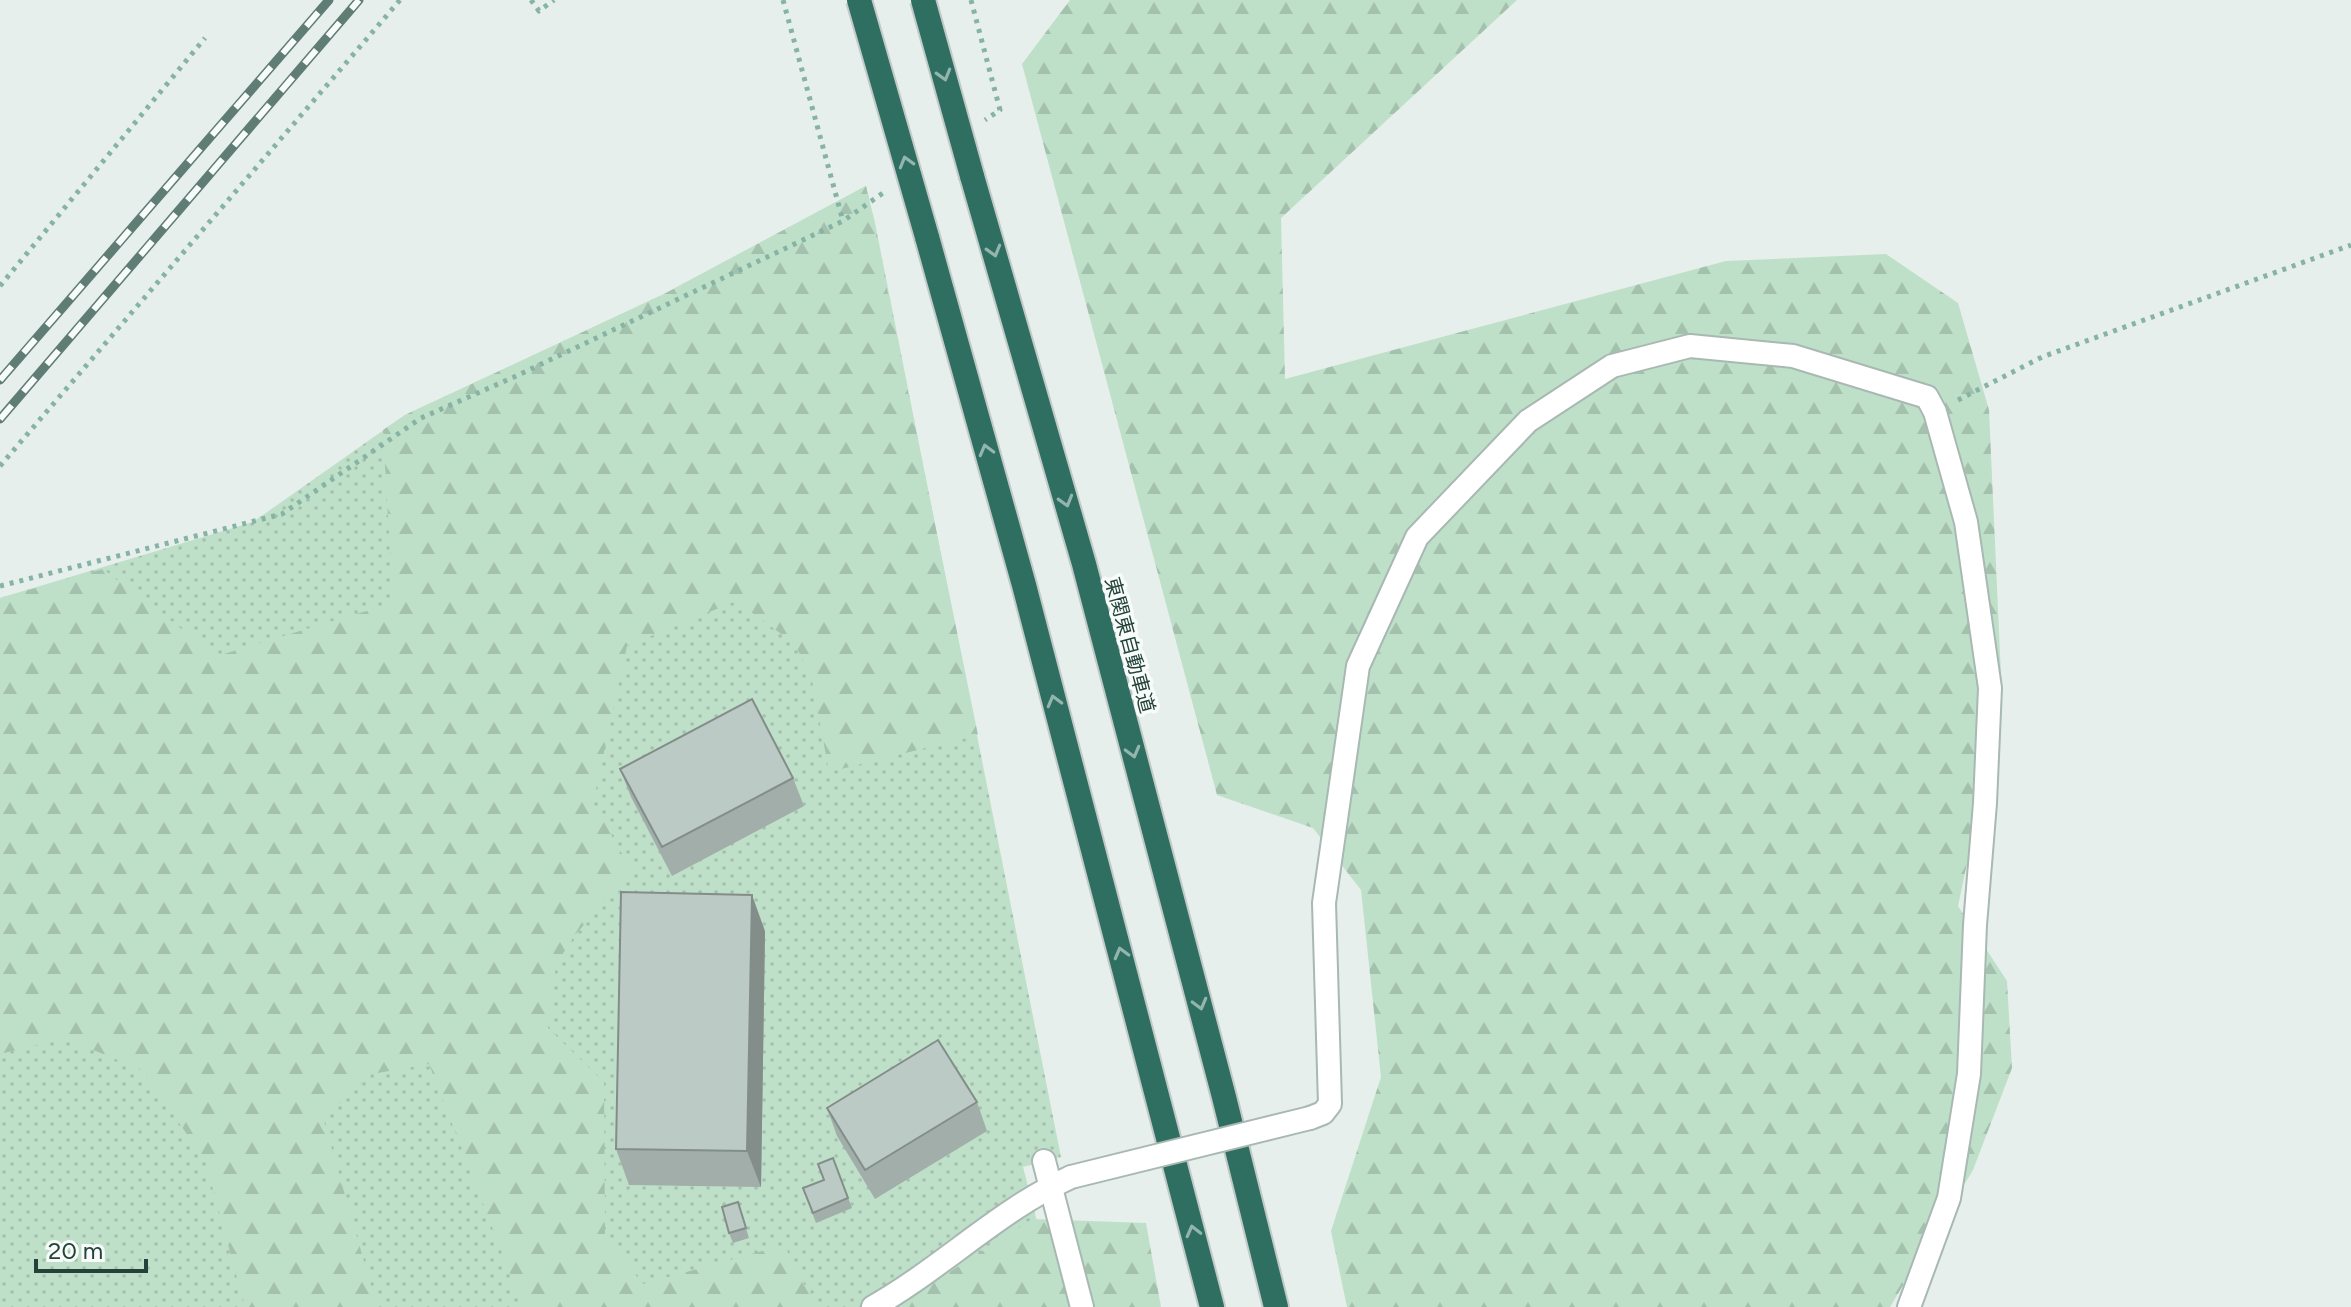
<svg xmlns="http://www.w3.org/2000/svg" width="2351" height="1307" font-family="Figtree,'Noto Sans JP',sans-serif">
  <style>
    .grass { fill: url(#grass-dots) }
    .forest { fill: url(#forest-firs) }
    .lines { fill: none; stroke-linecap: round; stroke-linejoin: round }
    .service-casing { stroke: #a8b8b2; stroke-width: 26 }
    .motorway-casing { stroke: #c2cac8; stroke-width: 28 }
    .path { stroke: #86b3a5; stroke-width: 5; stroke-dasharray: 4 6; stroke-linecap: butt }
    .service { stroke: #fff; stroke-width: 22 }
    .motorway { stroke: #2f6f62; stroke-width: 24 }
    .rail-casing { stroke: #5f7d75; stroke-width: 9 }
    .rail { stroke: #f7fbf9; stroke-width: 6; stroke-dasharray: 18; stroke-linecap: butt }
    .service-bridge-casing { stroke: #a8b8b2; stroke-width: 26; stroke-linecap: butt }
    .motorway-bridge-casing { stroke: #c2cac8; stroke-width: 28; stroke-linecap: butt }
    .service-bridge { stroke: #fff; stroke-width: 22 }
    .motorway-bridge { stroke: #2f6f62; stroke-width: 24 }
    .wall { fill: #a1aea9 }
    .shaded-wall { fill: #838d89 }
    .building { fill: #bbcac4; stroke: #838d89; stroke-width: 2 }
    .oneway { stroke: #93b5ae }
    .labels { text-anchor: middle; dominant-baseline: central; stroke-width: 7; stroke-linejoin: round; paint-order: stroke }
    .street-label { font-size: 20px; fill: #24423a; stroke: #f7fbf9 }
  </style>
  <defs>
    <pattern id="grass-dots" width="8" height="8" patternUnits="userSpaceOnUse" patternTransform="scale(2)"><rect width="8" height="8" fill="#bfe0c8"/><path d="M2 2h.1M6 6h.1" fill="none" stroke="#a4c1ad" stroke-width="1.8" stroke-linecap="round"/></pattern>
    <pattern id="forest-firs" width="22" height="20" patternUnits="userSpaceOnUse" patternTransform="scale(2)"><rect width="22" height="20" fill="#bfe0c8"/><path d="M5 1l3.5 6h-7zM16 11l3.5 6h-7z" fill="#a4c1ad"/></pattern>
  </defs>
  <rect width="100%" height="100%" fill="#e6efeb"/>
  <polygon class="grass" points="866,186 875,223 1061,1157 1023,1167 1059,1307 0,1307 0,598 253,522 405,415 664,294"/>
  <g class="forest">
    <polygon points="1070,0 1517,0 1281,218 1285,379 1726,261 1886,254 1958,303 1989,410 2002,698 1958,906 2007,981 2012,1068 1973,1170 1890,1307 1347,1307 1331,1231 1381,1077 1361,890 1313,828 1217,795 1022,64"/>
    <polygon points="866,186 978,735 829,772 812,680 795,644 736,601 627,646 593,803 632,871 575,935 556,964 548,1028 604,1082 605,1237 643,1284 784,1245 816,1307 523,1307 429,1064 372,1074 323,1118 377,1307 245,1307 205,1160 142,1070 64,1038 0,1054 0,598 103,569 217,656 393,603 383,430 405,415 664,294"/>
    <polygon points="1032,1219 1146,1223 1161,1307 895,1307"/>
  </g>
  <g class="lines">
    <g class="service-casing">
      <g id="service">
        <polyline points="1310,1118 1323,1113 1330,1104 1324,903 1358,666 1417,537 1528,421 1612,366 1690,346 1793,356 1927,397 1935,412 1966,522 1990,688 1985,803 1975,925 1969,1074 1949,1198 1909,1307"/>
        <polyline points="1044,1161 1082,1307"/>
        <path d="M873,1307c69,-39 126,-97 198,-130"/>
      </g>
    </g>
    <g class="motorway-casing">
      <g id="motorway">
        <polyline points="972,176 1084,564 1224,1097 1276,1307"/>
        <polyline points="927,237 1024,585 1212,1307"/>
      </g>
    </g>
    <g class="path">
      <polyline points="531,0 539,11 554,0"/>
      <polyline points="783,0 843,221"/>
      <polyline points="971,0 1000,110 985,120"/>
      <polyline points="0,286 205,38"/>
      <polyline points="1958,400 2042,357 2351,245"/>
      <polyline points="0,466 400,0"/>
      <polyline points="0,586 282,514 421,418 514,377 843,221 883,193"/>
    </g>
    <use href="#service" class="service"/>
    <use href="#motorway" class="motorway"/>
    <g class="rail-casing">
      <g id="rail">
        <polyline points="0,380 329,0"/>
        <polyline points="0,419 359,0"/>
      </g>
    </g>
    <use href="#rail" class="rail"/>
    <g class="service-bridge-casing">
      <polyline id="service-bridge" points="1071,1177 1310,1118"/>
    </g>
    <g class="motorway-bridge-casing">
      <g id="motorway-bridge">
        <polyline points="859,0 927,237"/>
        <polyline points="923,0 972,176"/>
      </g>
    </g>
    <use href="#service-bridge" class="service-bridge"/>
    <use href="#motorway-bridge" class="motorway-bridge"/>
  </g>
  <g class="wall">
    <polygon points="620,769 793,778 804,806 672,876 631,797"/>
    <polygon points="765,931 761,1187 629,1185 616,1149"/>
    <polygon points="977,1102 987,1131 875,1199 837,1136 827,1108"/>
    <polygon points="833,1158 852,1208 816,1223 803,1188 824,1180"/>
    <polygon points="738,1202 749,1238 733,1243 729,1233"/>
  </g>
  <polygon class="shaded-wall" points="752,895 765,931 761,1187 747,1151"/>
  <g class="building">
    <polygon points="752,699 793,778 662,847 620,769"/>
    <polygon points="621,892 752,895 747,1151 616,1149"/>
    <polygon points="938,1040 977,1102 865,1170 827,1108"/>
    <polygon points="833,1158 848,1198 813,1213 803,1188 824,1180 818,1164"/>
    <polygon points="738,1202 746,1228 729,1233 722,1207"/>
  </g>
  <defs><path id="oneway-chevron" d="M-2-3.5L2.5 0L-2 3.5" fill="none" stroke-width="1.6" stroke-linecap="round" stroke-linejoin="round" transform="scale(2)"/></defs>
  <g class="oneway">
    <use href="#oneway-chevron" transform="translate(944 75) rotate(74)"/>
    <use href="#oneway-chevron" transform="translate(906 162) rotate(-106)"/>
    <use href="#oneway-chevron" transform="translate(994 251) rotate(74)"/>
    <use href="#oneway-chevron" transform="translate(986 450) rotate(-105)"/>
    <use href="#oneway-chevron" transform="translate(1066 501) rotate(74)"/>
    <use href="#oneway-chevron" transform="translate(1054 701) rotate(-105)"/>
    <use href="#oneway-chevron" transform="translate(1133 752) rotate(75)"/>
    <use href="#oneway-chevron" transform="translate(1121 953) rotate(-105)"/>
    <use href="#oneway-chevron" transform="translate(1200 1004) rotate(75)"/>
    <use href="#oneway-chevron" transform="translate(1193 1231) rotate(-104)"/>
  </g>
  <g class="labels">
    <g class="street-label">
      <text transform="translate(1130 645) rotate(75)">東関東自動車道</text>
    </g>
  </g>
  <path d="M36 1259v12h110v-12" fill="none" stroke="#24423a" stroke-width="4"/>
  <text x="48" y="1259" font-size="24" fill="#24423a" stroke="#f7fbf9" stroke-width="6" paint-order="stroke">20 m</text>
</svg>
